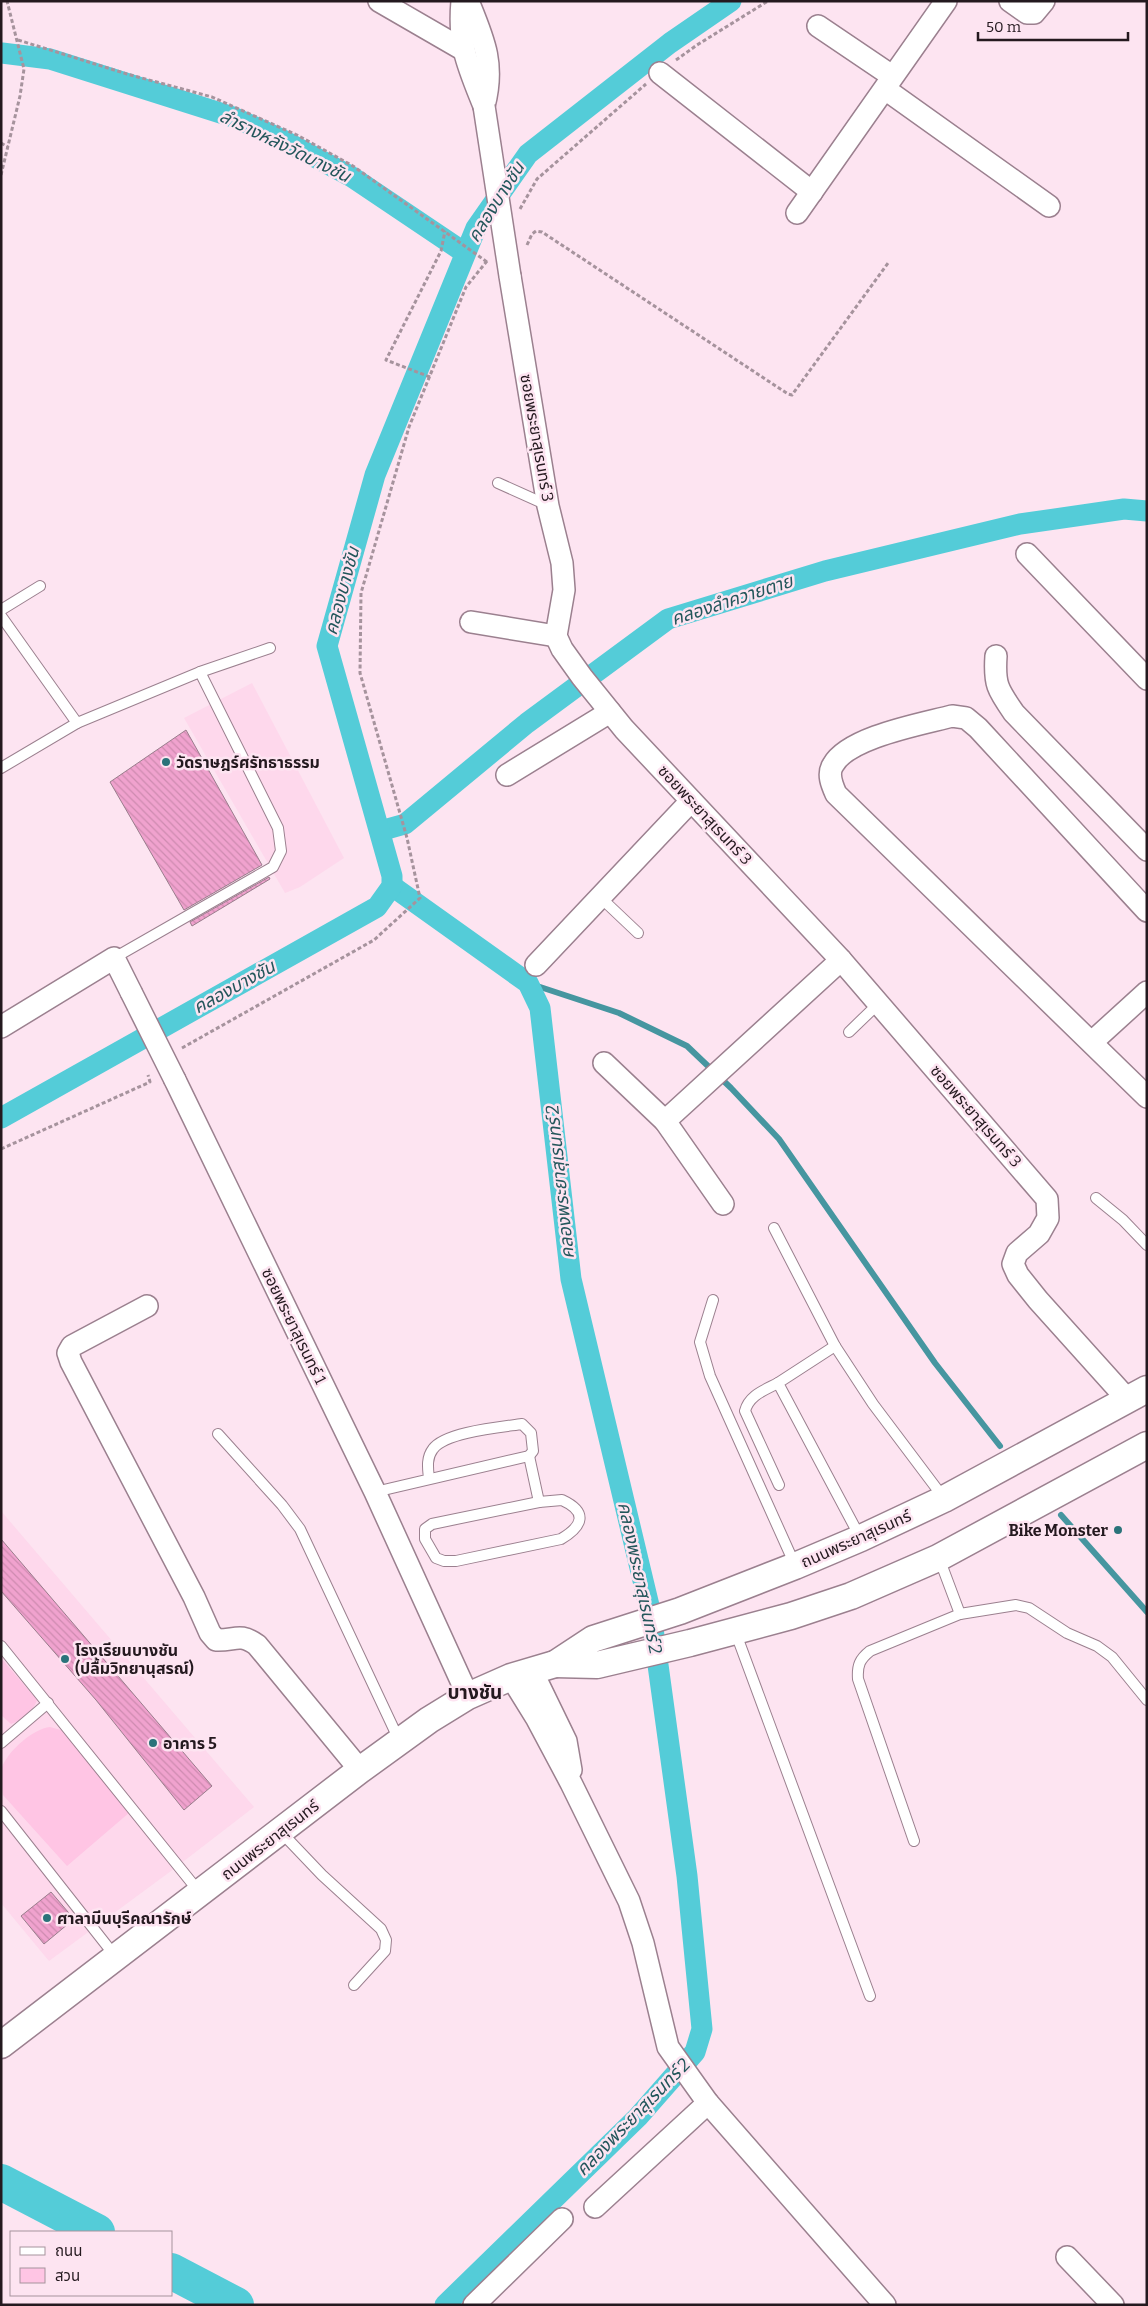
<svg xmlns="http://www.w3.org/2000/svg" width="1148" height="2306" font-family="Bitter,'Noto Sans Thai',serif">
  <style>
    .built { fill: #fed8ec }
    .green { fill: #ffc5e4 }
    .lines { fill: none; stroke-linecap: round; stroke-linejoin: round }
    .stream { stroke: #4696a0; stroke-width: 6 }
    .canal { stroke: #54ccd8; stroke-width: 21 }
    .river { stroke: #54ccd8; stroke-width: 36 }
    .building { fill: url(#building-back-hatch); stroke: #997d8c }
    .service-casing { stroke: #9b808f; stroke-width: 12 }
    .minor-casing { stroke: #9b808f; stroke-width: 24 }
    .tertiary-casing { stroke: #9b808f; stroke-width: 29 }
    .path { stroke: #a6939d; stroke-width: 3; stroke-dasharray: 4 2.5; stroke-linecap: butt }
    .service { stroke: #fff; stroke-width: 10 }
    .minor { stroke: #fff; stroke-width: 21 }
    .tertiary { stroke: #fff; stroke-width: 26 }
    .minor-bridge-casing { stroke: #9b808f; stroke-width: 24; stroke-linecap: butt }
    .path-bridge { stroke: #a6939d; stroke-width: 3; stroke-dasharray: 4 2.5; stroke-linecap: butt }
    .minor-bridge { stroke: #fff; stroke-width: 21 }
    .poi-dot { fill: #2a737a; stroke: #fde4f1; stroke-width: 2 }
    .labels { text-anchor: middle; dominant-baseline: central; stroke-width: 5; stroke-linejoin: round; paint-order: stroke }
    .street-label { font-size: 16px; fill: #24191f; stroke: #fde4f1 }
    .poi-label { font-size: 16px; font-weight: bold; fill: #24191f; stroke: #fde4f1; text-anchor: start }
    .water-label { font-size: 18px; font-style: italic; fill: #23565b; stroke: #fde4f1 }
    .quarter-label { font-size: 19px; font-weight: bold; fill: #24191f; stroke: #fde4f1 }
  </style>
  <defs>
    <pattern id="building-back-hatch" width="6" height="6" patternUnits="userSpaceOnUse" patternTransform="scale(1.25)"><rect width="6" height="6" fill="#f0a2ce"/><path d="M-1 5l2 2M0 0l6 6M5-1l2 2" fill="none" stroke="#ce8bb0"/></pattern>
  </defs>
  <rect width="100%" height="100%" fill="#fde4f1"/>
  <g class="built">
    <polygon points="252,683 344,858 300,887 285,893 184,718"/>
    <polygon points="1,1511 254,1807 171,1871 49,1961 1,1903"/>
  </g>
  <g class="green">
    <path d="M1,1658l36,42c-3,10 -17,21 -26,24l-10,-9z"/>
    <path d="M50,1727l11,3 69,82 -63,54 -64,-71c-1,-8 -3,-20 -1,-28 7,-17 31,-38 48,-40z"/>
  </g>
  <g class="lines">
    <g class="stream">
      <polyline points="528,983 619,1013 687,1046 731,1088 779,1139 935,1363 1000,1446"/>
      <polyline points="1061,1515 1147,1612"/>
    </g>
    <g class="canal">
      <polyline points="2,53 50,59 233,117 281,139 352,177 465,253"/>
      <polyline points="380,831 405,824 527,723 668,619 825,571 1020,524 1124,509 1147,511"/>
      <polyline points="392,886 528,983 540,1008 571,1279 651,1614 687,1876 702,2029 695,2052 638,2117 445,2305"/>
      <polyline points="1,1118 377,907 392,886 392,876 327,646 375,475 476,228 528,154 670,43 731,1"/>
    </g>
    <g class="river">
      <polyline points="1,2182 97,2232"/>
      <polyline points="171,2271 236,2305"/>
    </g>
  </g>
  <g class="building">
    <polygon points="186,730 262,865 184,910 110,782"/>
    <polygon points="269,877 270,879 192,926 190,922"/>
    <polygon points="1,1539 212,1786 184,1810 96,1700 1,1591"/>
    <polygon points="51,1892 74,1919 44,1944 21,1916"/>
  </g>
  <g class="lines">
    <g class="service-casing">
      <g id="service">
        <polyline points="498,483 547,505"/>
        <polyline points="1,610 40,586"/>
        <polyline points="1,616 77,723 200,672 270,648"/>
        <polyline points="1,768 77,723"/>
        <polyline points="600,897 638,933"/>
        <polyline points="114,958 273,867 281,851 278,828 200,672"/>
        <polyline points="849,1032 879,1003"/>
        <polyline points="1096,1198 1123,1220 1147,1245"/>
        <polyline points="774,1228 835,1346 873,1404 943,1497"/>
        <polyline points="713,1300 700,1342 710,1376 795,1565"/>
        <polyline points="835,1346 778,1383 860,1537"/>
        <path d="M778,1383c-13,7 -29,12 -33,28l34,74"/>
        <polyline points="218,1434 282,1505 300,1529 399,1740"/>
        <polyline points="529,1456 539,1502"/>
        <path d="M375,1492l154,-36 4,-5 -2,-18 -9,-9c-20,3 -77,8 -89,25 -7,9 -5,20 -4,30"/>
        <path d="M562,1500c26,12 21,26 -1,39l-105,22h-12l-8,-3 -11,-19v-10l7,-5 107,-22z"/>
        <polyline points="939,1558 960,1614 1016,1605 1029,1608 1067,1633 1097,1646 1112,1657 1147,1700"/>
        <polyline points="735,1631 870,1996"/>
        <polyline points="1,1646 200,1893"/>
        <polyline points="1,1743 48,1703"/>
        <polyline points="1,1811 115,1956"/>
        <polyline points="281,1832 322,1875 381,1929 386,1940 385,1951 354,1985"/>
        <path d="M914,1841l-56,-162c-1,-14 2,-20 12,-28l90,-37"/>
      </g>
    </g>
    <g class="minor-casing">
      <g id="minor">
        <polyline points="379,1 462,49"/>
        <path d="M462,1c-4,45 6,65 22,105"/>
        <path d="M468,1c16,39 27,63 16,105"/>
        <polyline points="1010,1 1027,13 1034,13 1044,1"/>
        <polyline points="818,26 892,76"/>
        <polyline points="660,73 812,192"/>
        <polyline points="885,89 1049,206"/>
        <polyline points="797,213 946,1"/>
        <polyline points="510,276 548,506 562,563 564,590 556,636 562,649 582,677 624,729 841,960 1047,1199 1048,1218 1039,1234 1017,1253 1013,1264 1018,1275 1038,1300 1128,1400"/>
        <polyline points="1027,554 1147,679"/>
        <polyline points="471,622 556,636"/>
        <path d="M996,656c-2,29 2,34 18,57l133,137"/>
        <polyline points="507,775 610,712"/>
        <path d="M1147,911l-169,-183 -12,-10 -14,-2c-30,8 -104,21 -119,49 -6,9 -1,20 3,29l311,303"/>
        <polyline points="536,965 691,801"/>
        <polyline points="1,1027 114,958 131,992"/>
        <polyline points="1092,1042 1147,992"/>
        <polyline points="604,1063 665,1121"/>
        <polyline points="175,1080 375,1492 468,1696"/>
        <polyline points="723,1204 665,1121 841,960"/>
        <path d="M147,1306l-75,40 -4,7 3,9 123,235 16,36 6,7c19,1 23,-8 41,5l103,125"/>
        <polyline points="532,1671 566,1741 571,1770"/>
        <polyline points="511,1677 537,1719 571,1783 629,1901 643,1943 668,2047 708,2103"/>
        <polyline points="595,2207 708,2103 885,2305"/>
        <polyline points="1067,2257 1113,2305"/>
        <polyline points="474,2305 562,2219"/>
      </g>
    </g>
    <g class="tertiary-casing">
      <g id="tertiary">
        <polyline points="555,1664 597,1665 690,1643 791,1616 851,1596 938,1558 1147,1445"/>
        <polyline points="1,2045 360,1770 429,1720 468,1696 511,1677 555,1664 593,1639 680,1611 795,1566 861,1538 944,1499 1147,1389"/>
      </g>
    </g>
    <g class="path">
      <polyline points="676,60 697,45 768,1"/>
      <polyline points="1,143 8,147"/>
      <polyline points="1,175 20,96 24,69 7,1"/>
      <polyline points="520,209 537,179 646,84"/>
      <polyline points="527,245 532,234 536,231 542,232 788,394 792,395 888,263"/>
      <polyline points="430,377 386,360 441,251 445,231"/>
      <polyline points="182,1048 374,940 420,898 407,838 360,673 361,593 409,427 466,287 487,261"/>
      <polyline points="1,1149 150,1082 148,1075"/>
    </g>
    <use href="#service" class="service"/>
    <use href="#minor" class="minor"/>
    <use href="#tertiary" class="tertiary"/>
    <g class="minor-bridge-casing">
      <g id="minor-bridge">
        <polyline points="484,106 510,276"/>
        <polyline points="131,992 175,1080"/>
      </g>
    </g>
    <polyline class="path-bridge" points="18,40 127,74 212,97 297,135 353,166 487,262"/>
    <use href="#minor-bridge" class="minor-bridge"/>
  </g>
  <g class="poi-dot">
    <circle cx="166" cy="762" r="5"/>
    <circle cx="1118" cy="1530" r="5"/>
    <circle cx="65" cy="1659" r="5"/>
    <circle cx="153" cy="1743" r="5"/>
    <circle cx="47" cy="1918" r="5"/>
  </g>
  <g class="labels">
    <g class="street-label">
      <text transform="translate(537 438) rotate(80)">ซอยพระยาสุเรนทร์ 3</text>
      <text transform="translate(705 815) rotate(47)">ซอยพระยาสุเรนทร์ 3</text>
      <text transform="translate(976 1116) rotate(49)">ซอยพระยาสุเรนทร์ 3</text>
      <text transform="translate(294 1326) rotate(64)">ซอยพระยาสุเรนทร์ 1</text>
      <text transform="translate(856 1539) rotate(-24)">ถนนพระยาสุเรนทร์</text>
      <text transform="translate(270 1840) rotate(-38)">ถนนพระยาสุเรนทร์</text>
    </g>
    <g class="poi-label">
      <text x="176" y="762">วัดราษฎร์ศรัทธาธรรม</text>
      <text x="1108" y="1530" text-anchor="end">Bike Monster</text>
      <text x="75" y="1650">โรงเรียนบางชัน<tspan x="75" dy="18">(ปลื้มวิทยานุสรณ์)</tspan></text>
      <text x="163" y="1743">อาคาร 5</text>
      <text x="57" y="1918">ศาลามีนบุรีคณารักษ์</text>
    </g>
    <g class="water-label">
      <text transform="translate(285 146) rotate(26)">ลำรางหลังวัดบางชัน</text>
      <text transform="translate(496 202) rotate(-58)">คลองบางชัน</text>
      <text transform="translate(342 591) rotate(-75)">คลองบางชัน</text>
      <text transform="translate(732 600) rotate(-18)">คลองลำควายตาย</text>
      <text transform="translate(234 987) rotate(-29)">คลองบางชัน</text>
      <text transform="translate(560 1182) rotate(-96)">คลองพระยาสุเรนทร์ 2</text>
      <text transform="translate(640 1578) rotate(78)">คลองพระยาสุเรนทร์ 2</text>
      <text transform="translate(633 2117) rotate(-46)">คลองพระยาสุเรนทร์ 2</text>
    </g>
    <g class="quarter-label">
      <text x="475" y="1692">บางชัน</text>
    </g>
  </g>
  <rect width="1148" height="2306" fill="none" stroke="#24191f" stroke-width="5"/>
  <rect x="10" y="2231" width="162" height="65" fill="#fde4f1" stroke="#a6939d"/>
  <rect x="20" y="2247" width="25" height="8" fill="#ffffff" stroke="#a6939d"/>
  <text x="55" y="2256" font-size="15" fill="#24191f">ถนน</text>
  <rect x="20" y="2268" width="25" height="15" fill="#ffc5e4" stroke="#a6939d"/>
  <text x="55" y="2281" font-size="15" fill="#24191f">สวน</text>
  <path d="M978 32v8h150v-8" fill="none" stroke="#24191f" stroke-width="2.5"/>
  <text x="986" y="32" font-size="15" fill="#24191f" stroke="#fde4f1" stroke-width="4" paint-order="stroke">50 m</text>
</svg>
